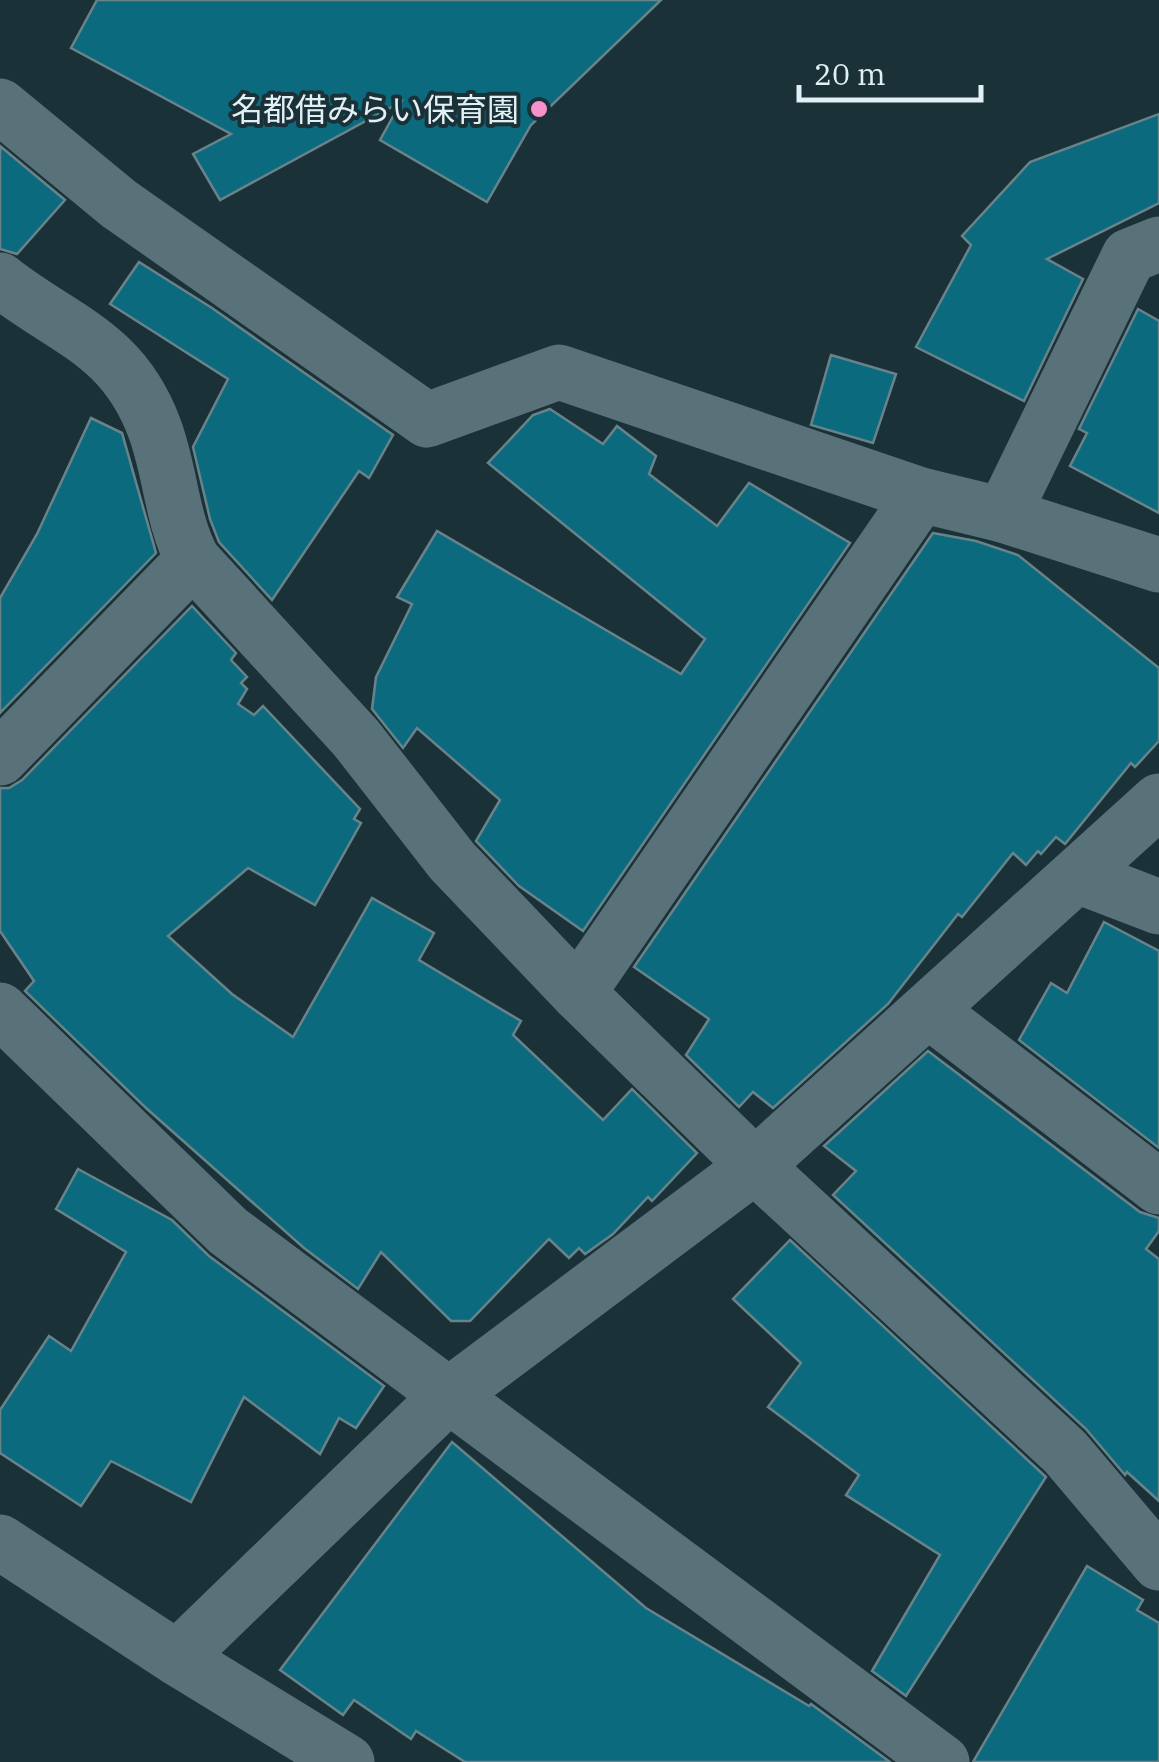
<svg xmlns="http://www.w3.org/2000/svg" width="1159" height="1762" font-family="'IBM Plex Serif','Noto Sans JP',serif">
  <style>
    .building { fill: #0c6a7e; stroke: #69838a; stroke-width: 2.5 }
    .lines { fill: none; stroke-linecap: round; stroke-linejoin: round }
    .minor { stroke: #59727a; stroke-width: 55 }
    .poi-dot { fill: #f890cb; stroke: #1a3138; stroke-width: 4 }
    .labels { text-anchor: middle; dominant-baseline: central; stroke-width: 8; stroke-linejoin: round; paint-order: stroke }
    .poi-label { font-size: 32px; fill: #e2f0f5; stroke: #1a3138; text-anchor: end }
  </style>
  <rect width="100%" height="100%" fill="#1a3138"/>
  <g class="building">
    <polygon points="97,0 661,0 531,125 487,202 380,140 401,102 220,200 193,154 231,134 71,48"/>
    <polygon points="1159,114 1159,203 1047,259 1083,279 1024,401 916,347 971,245 962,236 1030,162"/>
    <polygon points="0,146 65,200 17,254 0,249"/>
    <polygon points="139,262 212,308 393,435 369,478 359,471 272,600 219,542 210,519 193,447 228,379 110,304"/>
    <polygon points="1138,309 1159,321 1159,513 1070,466 1087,433 1079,429"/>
    <polygon points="831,355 896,374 873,443 811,425"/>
    <polygon points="550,409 603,444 617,426 656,456 649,474 717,526 749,483 850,543 583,931 519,886 476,841 500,800 417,728 403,748 372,709 376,677 412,604 397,597 437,531 681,674 705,639 488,463 533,415"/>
    <polygon points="91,418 122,433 156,553 0,713 0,598 37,534"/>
    <polygon points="933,533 976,541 1018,555 1159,668 1159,741 1135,767 1131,763 1065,844 1056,837 1041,854 1038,851 1026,865 1013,853 962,917 958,914 888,1004 773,1108 753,1092 739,1107 686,1055 709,1019 634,967"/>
    <polygon points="192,606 236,653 231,660 247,677 241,683 247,689 238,704 254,715 263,706 360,809 354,819 361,823 315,905 248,868 168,936 232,994 293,1037 372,898 434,933 419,960 521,1021 513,1035 603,1120 632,1089 697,1153 652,1201 648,1197 613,1234 585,1254 579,1248 569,1258 549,1239 470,1321 451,1321 381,1252 358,1289 304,1248 146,1108 25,991 34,981 0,931 0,788 9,788 22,780"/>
    <polygon points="1104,922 1159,951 1159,1148 1019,1040 1051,983 1067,993"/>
    <polygon points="928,1051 1140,1212 1159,1218 1159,1231 1146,1249 1159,1259 1159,1501 1127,1472 1125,1475 1086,1429 833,1195 856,1171 824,1146"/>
    <polygon points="78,1169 172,1220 209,1256 384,1386 356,1428 339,1418 320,1454 244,1397 191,1502 111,1461 81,1506 0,1453 0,1410 49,1336 71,1351 126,1252 56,1209"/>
    <polygon points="790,1240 1046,1477 906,1696 872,1671 940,1555 846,1495 859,1475 768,1407 801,1363 733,1299"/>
    <polygon points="452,1442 646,1608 809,1706 811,1704 890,1762 465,1762 416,1731 411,1739 354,1700 343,1715 280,1670"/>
    <polygon points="1087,1566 1143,1600 1137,1610 1159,1623 1159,1762 973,1762"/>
  </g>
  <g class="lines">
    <g class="minor">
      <polyline points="0,106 119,204 427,420 559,372 921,495 1003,515 1159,565"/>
      <path d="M0,280c63,50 122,62 154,147 17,44 17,92 39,133l163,178 96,123 126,132 177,173 310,286 94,111"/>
      <polyline points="1003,515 1129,256 1159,244"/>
      <polyline points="0,758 193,560"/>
      <polyline points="1078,876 1159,907"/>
      <polyline points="578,993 921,495"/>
      <polyline points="0,1010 228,1231 942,1762"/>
      <polyline points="928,1010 1159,1187"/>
      <polyline points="0,1542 177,1658 347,1762"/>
      <polyline points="177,1658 448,1396 755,1166 1159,801"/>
    </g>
  </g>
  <circle class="poi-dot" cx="539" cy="109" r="10"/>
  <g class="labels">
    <g class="poi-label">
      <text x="519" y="109">名都借みらい保育園</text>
    </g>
  </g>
  <path d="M799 85v15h182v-15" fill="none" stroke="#e2f0f5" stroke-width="5"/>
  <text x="814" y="85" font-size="30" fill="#e2f0f5" stroke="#1a3138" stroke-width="8" paint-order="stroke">20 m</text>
</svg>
